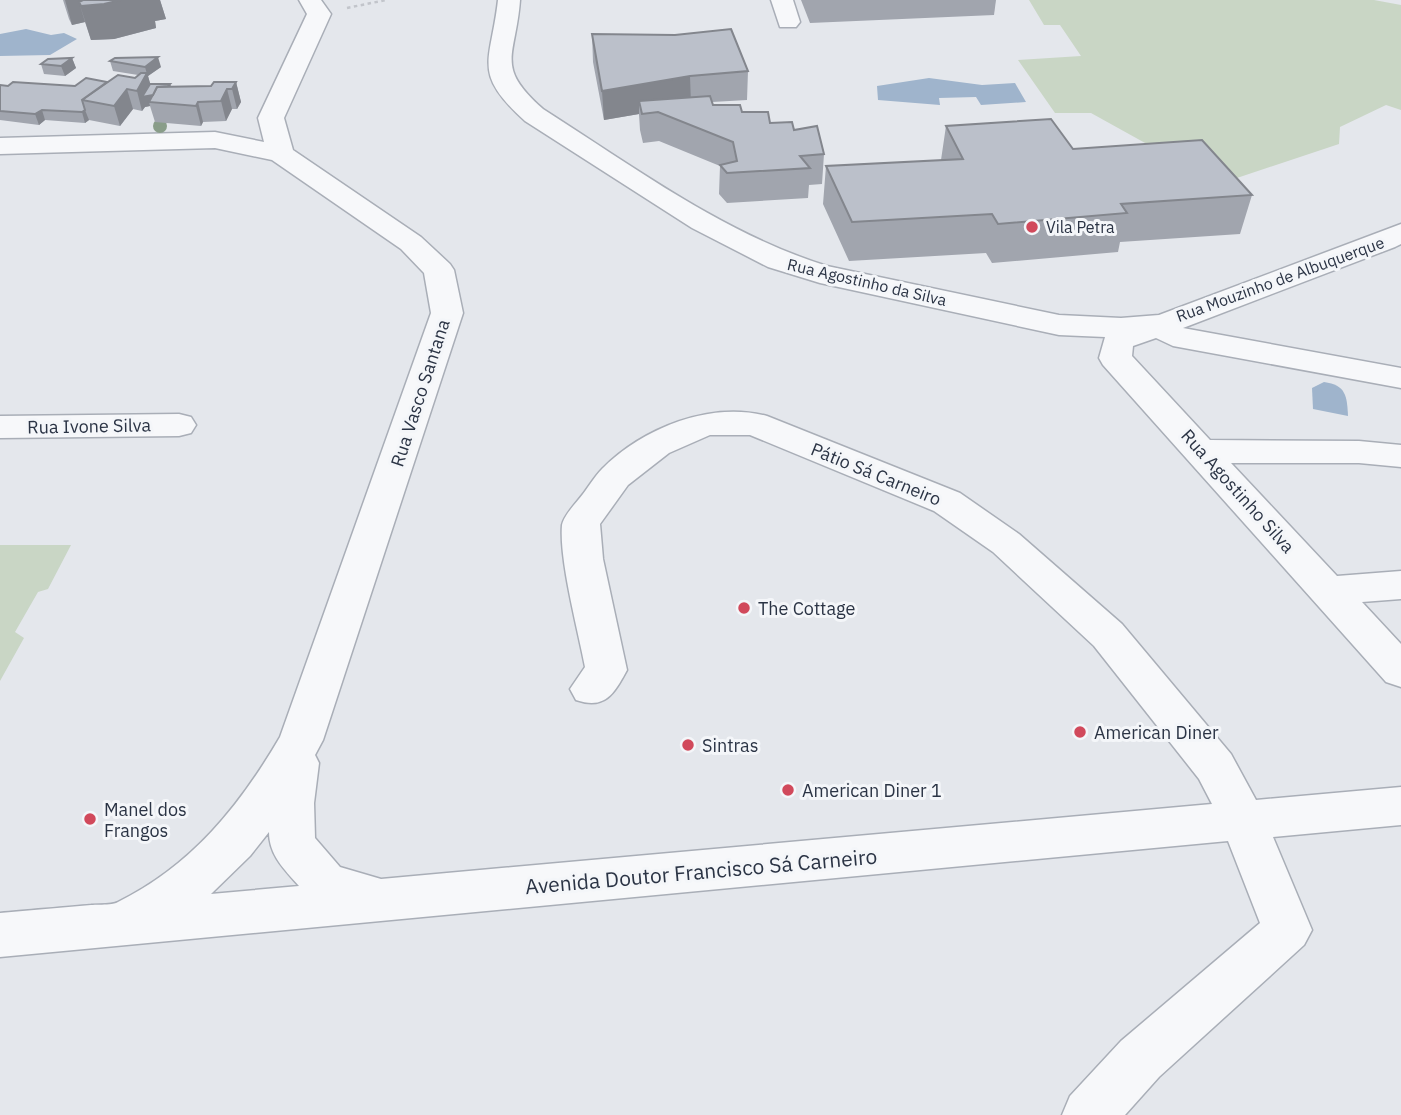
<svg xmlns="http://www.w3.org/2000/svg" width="1401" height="1115" font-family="'IBM Plex Sans',sans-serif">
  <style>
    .green { fill: #c9d6c5 }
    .water { fill: #9fb4cc }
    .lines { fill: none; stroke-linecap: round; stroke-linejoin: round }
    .minor-casing { stroke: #a9aeb7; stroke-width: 3 }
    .path { stroke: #c2c5cb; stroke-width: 2.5; stroke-dasharray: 3.5 3.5; stroke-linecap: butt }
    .minor { fill: #f7f8fa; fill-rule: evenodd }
    .tree { fill: #899d89 }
    .wall { fill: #a1a5ae }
    .shaded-wall { fill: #83868d }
    .building { fill: #bbc0ca; stroke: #83868d; stroke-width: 2 }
    .poi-dot { fill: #d1495b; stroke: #f4f6f9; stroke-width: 2.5 }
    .labels { text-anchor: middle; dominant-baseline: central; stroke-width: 6; stroke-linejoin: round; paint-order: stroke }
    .far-poi-label { font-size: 16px; fill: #2b3445; stroke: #f4f6f9; text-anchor: start }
    .far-street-label { font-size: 16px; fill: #2b3445; stroke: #f4f6f9 }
    .street-label { font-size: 18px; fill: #2b3445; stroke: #f4f6f9 }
    .poi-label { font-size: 18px; fill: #2b3445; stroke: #f4f6f9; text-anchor: start }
    .near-street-label { font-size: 21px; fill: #2b3445; stroke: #f4f6f9 }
  </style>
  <rect width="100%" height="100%" fill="#e4e7ec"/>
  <g class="green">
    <polygon points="1029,0 1374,0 1401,5 1401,110 1386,105 1340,127 1339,144 1219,184 1091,113 1055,113 1018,60 1081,56 1060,25 1044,25"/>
    <polygon points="0,545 71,545 48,589 38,592 15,632 24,638 0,681"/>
  </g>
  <g class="water">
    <polygon points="26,29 51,35 64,33 77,39 50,55 0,56 0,34"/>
    <polygon points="929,78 982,85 1015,83 1026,102 981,105 976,97 939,98 940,105 878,100 877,86"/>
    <path d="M1324,382c22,3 23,14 24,34l-35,-7 -1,-21z"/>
  </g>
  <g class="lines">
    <g class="minor-casing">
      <g id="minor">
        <path d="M299,0h22l10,14 -47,104 9,32 128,87 29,27 4,6 9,43 -140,427 -8,15 4,8 -5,40 1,35 25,29 41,12 831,-75 -13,-25 -105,-133 -101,-94 -59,-41 -184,-76h-40l-41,18 -41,32 -28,39 3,35 24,111c-13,24 -22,40 -51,30l-6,-11 15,-22c-7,-37 -26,-107 -23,-142 2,-10 14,-22 21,-31 6,-8 12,-18 19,-25 41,-41 108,-68 165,-53l193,77 59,41 103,90 109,130 25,46 145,-13v38l-128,12 39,93 -8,15 -145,132 -34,38h-63l8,-19 51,-55 139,-118 -32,-82 -1228,116v-44c30,-3 61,-5 91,-8 7,-1 20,1 27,-3 73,-36 121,-95 162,-165l151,-424 -7,-40 -23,-24 -129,-89 -57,-12 -215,6v-16l215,-6 49,10 -6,-24 49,-104zM269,832c0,23 15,37 30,54l-88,8 39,-38z"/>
        <path d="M498,0h22c-4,57 -26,66 23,109 91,58 181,125 284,157l232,49 62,3 38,-3 242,-91v20l-6,3 -212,81 218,40v20l-228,-42 -17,-8 -23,8 -1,10 78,84 149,1 42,4v22l-42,-4h-128l106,113 64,-5v28l-39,3 39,42v43l-15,-5 -283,-317 -4,-7 6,-21 -46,-2 -239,-52 -52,-16 -76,-39 -167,-107c-54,-49 -34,-58 -27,-121z"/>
        <polygon points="771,0 793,0 800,22 796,27 780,27"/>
        <polygon points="179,414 191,417 196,425 191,433 179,436 0,438 0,416"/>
      </g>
    </g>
    <polyline class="path" points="347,8 386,0"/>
    <use href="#minor" class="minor"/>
  </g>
  <circle class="tree" cx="160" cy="126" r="7"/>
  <g class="wall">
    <polygon points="63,0 160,0 166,19 155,21 156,28 114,39 91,40 85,22 72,25 69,19"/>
    <polygon points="801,0 996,0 994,15 810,23"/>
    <polygon points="592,34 748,71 747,100 712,102 713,105 742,112 770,123 794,130 824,154 822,184 809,185 808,198 727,203 719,194 720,166 659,141 643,143 640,130 639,114 604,120 593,62"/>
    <polygon points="72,58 76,68 65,76 44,74 41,64"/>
    <polygon points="110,61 161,67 148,76 150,84 170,84 171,86 211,86 236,82 241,102 237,109 232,109 226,121 203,122 201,126 155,122 150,106 145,107 142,111 133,109 120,126 89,120 85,123 45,120 39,125 0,120 0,85 75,86 135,78 138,75 113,71"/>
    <polygon points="946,126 1073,149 1252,195 1240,234 1120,242 1118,252 992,263 986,253 849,261 823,204 826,166 941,160"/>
  </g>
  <g class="shaded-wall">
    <polygon points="65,0 160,0 166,19 155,21 156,28 114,39 91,40 79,2 85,22 72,25"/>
    <polygon points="158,57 161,67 148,76 153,93 170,84 173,94 149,102 150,106 145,107 142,111 137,91 147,74 145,67"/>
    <polygon points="72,58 76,68 65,76 61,66"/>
    <polygon points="690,76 691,104 639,101 639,114 604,120 602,91"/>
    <polygon points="236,82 241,102 237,109 232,89"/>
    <polygon points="127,89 133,109 120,126 114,106"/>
    <polygon points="227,89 232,109 226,121 221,101"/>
    <polygon points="198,102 203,122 201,126 196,106"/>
    <polygon points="42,110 45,120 39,125 35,114"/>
    <polygon points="85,110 89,120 85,123 82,112"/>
  </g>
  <g class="building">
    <polygon points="83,0 121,0 104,4 81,6 79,2"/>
    <polygon points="731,29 748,71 690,76 602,91 592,34 675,35"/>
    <polygon points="158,57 145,67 110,61 115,58"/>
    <polygon points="72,58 61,66 41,64 48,59"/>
    <polygon points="141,73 147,73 137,91 127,89 114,106 82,100 118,75 135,78"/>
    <polygon points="86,78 107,82 82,100 85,110 82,112 42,110 35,114 0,111 0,85 8,86 13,82 75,86"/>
    <polygon points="214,82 236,82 232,89 227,89 221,101 198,102 196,106 149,102 157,87 211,86"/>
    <polygon points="150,84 170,84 168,86 157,87 153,95 142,97"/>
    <polygon points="710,96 713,105 740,105 742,112 768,112 770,123 792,122 794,130 817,126 824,154 800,156 810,168 727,173 720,165 737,161 733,142 658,112 642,114 639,101"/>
    <polygon points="1051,119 1073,149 1202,140 1252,195 1121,204 1127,213 998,224 992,214 852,222 826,166 963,159 946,126"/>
  </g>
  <g class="poi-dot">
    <circle cx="1032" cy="227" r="7"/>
    <circle cx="744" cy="608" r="7"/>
    <circle cx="1080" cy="732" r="7"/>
    <circle cx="688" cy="745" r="7"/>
    <circle cx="788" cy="790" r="7"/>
    <circle cx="90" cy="819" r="7"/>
  </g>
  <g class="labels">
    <g class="far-poi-label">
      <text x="1046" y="227">Vila Petra</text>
    </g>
    <g class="far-street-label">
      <text transform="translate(1280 279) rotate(-20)">Rua Mouzinho de Albuquerque</text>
      <text transform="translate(867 282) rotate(13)">Rua Agostinho da Silva</text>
    </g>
    <g class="street-label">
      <text transform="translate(420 393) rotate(-72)">Rua Vasco Santana</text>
      <text transform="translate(89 426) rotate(-1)">Rua Ivone Silva</text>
      <text transform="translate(876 474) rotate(22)">Pátio Sá Carneiro</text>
      <text transform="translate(1238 491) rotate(48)">Rua Agostinho Silva</text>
    </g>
    <g class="poi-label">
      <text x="758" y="608">The Cottage</text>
      <text x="1094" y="732">American Diner</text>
      <text x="702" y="745">Sintras</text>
      <text x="802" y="790">American Diner 1</text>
      <text x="104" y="809">Manel dos<tspan x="104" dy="21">Frangos</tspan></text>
    </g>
    <g class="near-street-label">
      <text transform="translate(701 871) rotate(-5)">Avenida Doutor Francisco Sá Carneiro</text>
    </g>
  </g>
</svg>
